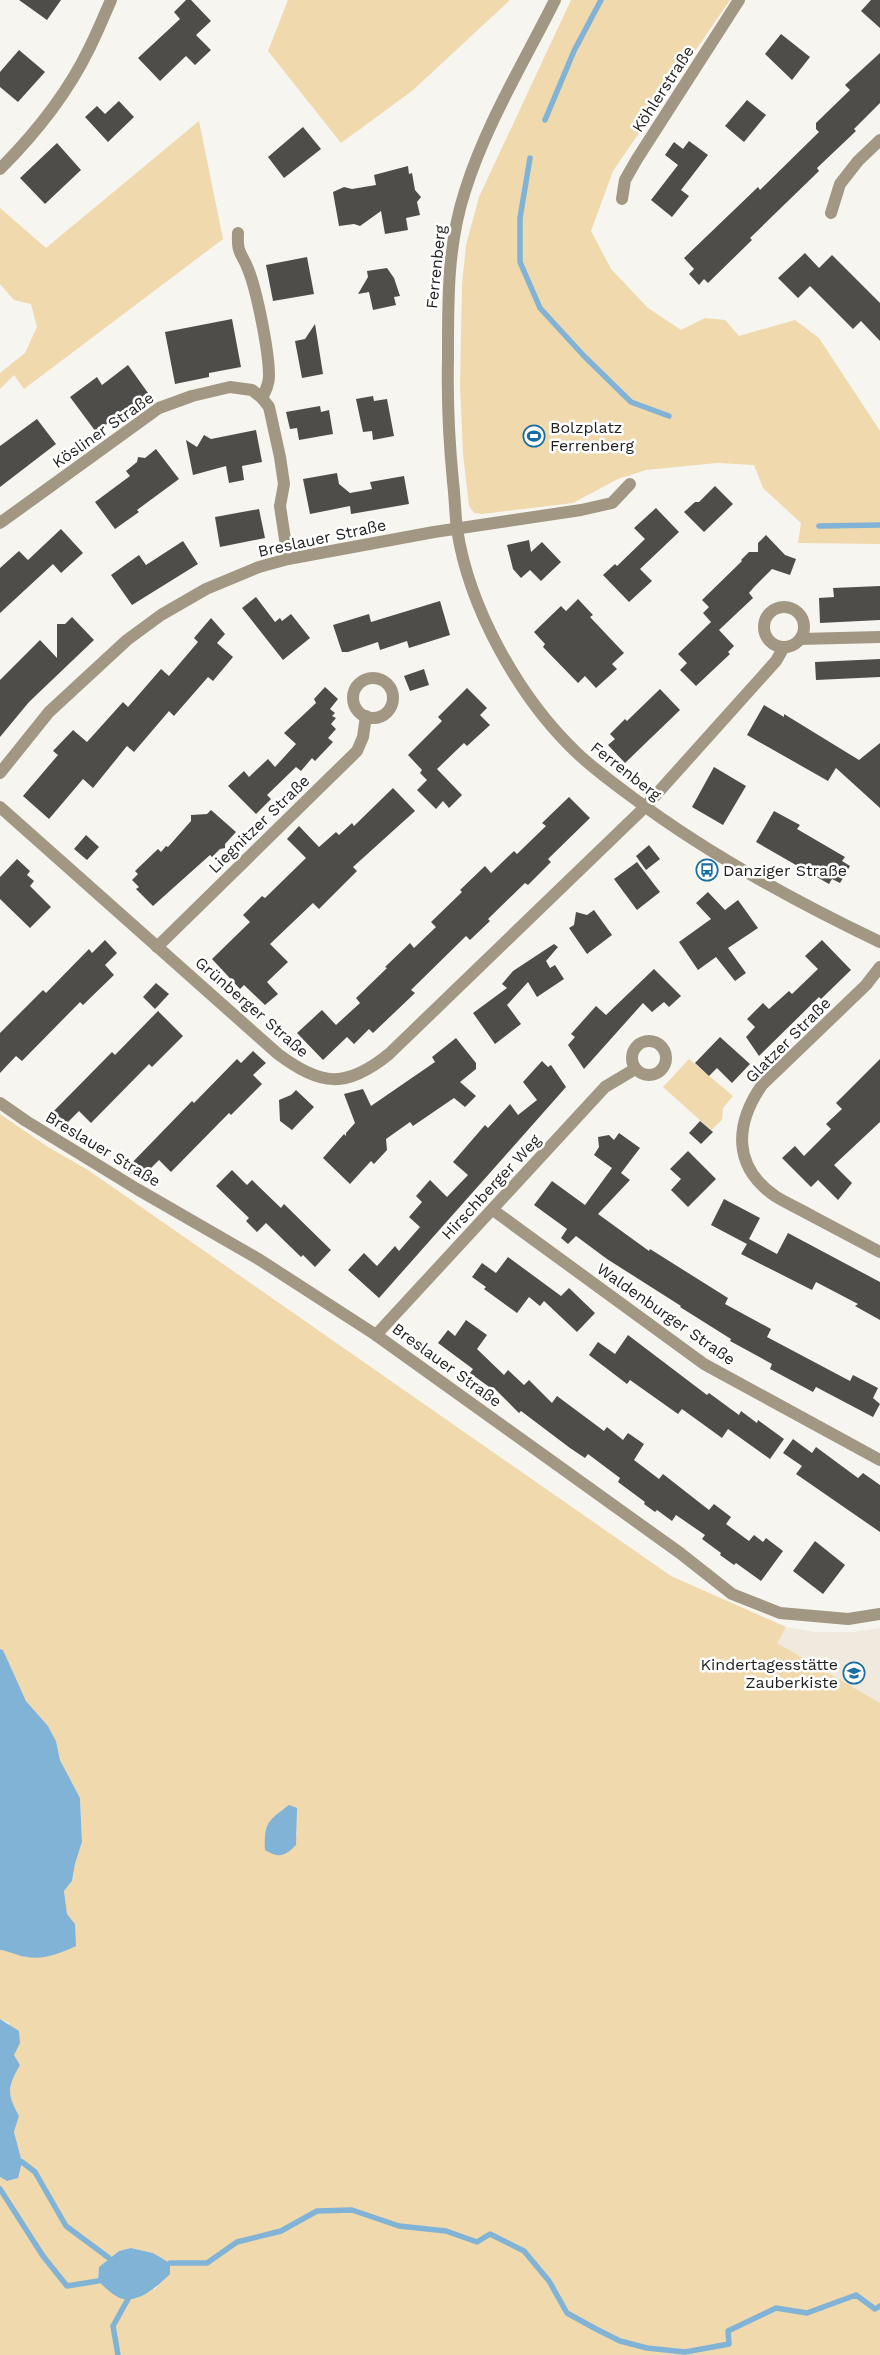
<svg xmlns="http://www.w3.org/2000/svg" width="880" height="2355" font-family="'Work Sans',sans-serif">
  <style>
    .built { fill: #f0eade }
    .green { fill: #f0d9ac; fill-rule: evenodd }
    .water { fill: #81b3d6 }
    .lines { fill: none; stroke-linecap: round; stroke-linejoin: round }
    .stream { stroke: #81b3d6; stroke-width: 5.5 }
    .building { fill: #4f4d49 }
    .minor { stroke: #a29782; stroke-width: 12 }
    .labels { text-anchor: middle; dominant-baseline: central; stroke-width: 5; stroke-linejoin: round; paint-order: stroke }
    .street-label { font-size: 16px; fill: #201f1e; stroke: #fff }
    .poi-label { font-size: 16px; fill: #201f1e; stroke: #fff; text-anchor: start }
  </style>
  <rect width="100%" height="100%" fill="#f7f5f0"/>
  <polygon class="built" points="786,1627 815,1632 852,1632 880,1628 880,1703 776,1643"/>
  <g class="green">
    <polygon points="288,0 510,0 412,91 341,143 268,51"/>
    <polygon points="571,0 730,0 613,171 591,231 611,269 648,308 681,330 705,318 725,320 739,336 795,320 819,338 880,431 880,544 798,543 801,523 763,488 754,465 717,463 646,470 618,479 573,503 482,514 474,513 469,506 463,454 460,385 462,285 466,245 479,197"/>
    <polygon points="199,121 223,239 24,389 14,375 0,389 0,373 25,353 37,327 31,304 14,300 0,284 0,208 46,248"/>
    <polygon points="689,1059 733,1096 723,1108 722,1120 711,1130 663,1087"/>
    <path d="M0,1114l48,33 40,23 583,406 115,51 -9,16 103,60v652h-880v-178l7,4 15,-19 -8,-30 5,-16c-12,-23 -12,-28 1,-51l-6,-10 -5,-32 -9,-4v-69l12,2 14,5 49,-33 -8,-10 -3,-23 8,-10 3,-17 7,-22 -2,-44 -20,-38 -4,-19 -8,-15 -22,-25 -23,-51 -3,-1zM297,1818l-1,9 1,8 -32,15zM131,2248l22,5 17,10v10l-15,16 -57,-8 1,-14 20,-16z"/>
  </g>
  <g class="water">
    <path d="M0,1649l3,1 23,51 22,25 8,15 4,19 20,38 2,44 -7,22 -3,17 -8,10 3,23 8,10 1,22c-15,7 -32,14 -49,11 -10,-1 -17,-6 -27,-7z"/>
    <path d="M289,1805l8,3 -1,37c-11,11 -17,14 -31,5 -1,-28 3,-29 24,-45z"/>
    <path d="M0,2019l19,12 1,12 -6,12 6,10c-13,23 -13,28 -1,51l-5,16 8,30 -4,16 -11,3 -7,-4z"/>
    <path d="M131,2248l22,5 17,10v11c-12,12 -36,34 -54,22 -7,-4 -12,-10 -18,-15l1,-14 20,-16z"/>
  </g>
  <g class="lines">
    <g class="stream">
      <polyline points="545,120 574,51 601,0"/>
      <polyline points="530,158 520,218 520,262 540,308 584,356 631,402 669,416"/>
      <polyline points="819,526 880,525"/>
      <polyline points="22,2162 35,2172 66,2226 109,2258"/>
      <polyline points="0,2189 43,2256 67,2286 98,2281"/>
      <polyline points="170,2263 207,2263 237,2242 281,2231 317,2211 352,2210 399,2226 446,2231 477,2242 490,2234 524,2251 549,2281 567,2313 596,2329 620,2341 647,2348 685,2352 729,2344 728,2331 776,2308 807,2313 856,2295 875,2309 880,2306"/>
      <polyline points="118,2355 113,2326 128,2299"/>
    </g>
  </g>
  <g class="building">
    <polygon points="19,0 61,0 47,20"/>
    <polygon points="186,0 191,0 211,21 196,35 211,50 195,65 186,56 160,81 138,58 180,19 174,12"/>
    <polygon points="871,0 880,0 880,28 861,11"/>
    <polygon points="781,34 810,57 792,80 765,54"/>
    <polygon points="19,50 45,72 18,102 0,87 0,72"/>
    <polygon points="880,53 880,103 854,129 856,131 817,168 819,171 750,238 752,240 708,283 704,279 699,285 689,274 694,269 684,258 758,187 760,190 819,132 816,129 816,123 850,90 845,85"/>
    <polygon points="747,100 766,115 744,142 725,126"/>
    <polygon points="119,101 134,117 108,142 85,117 97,106 105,114"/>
    <polygon points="303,127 321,149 284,178 268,157"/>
    <polygon points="689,141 708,155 681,190 689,196 672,217 651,200 678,165 665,155 674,142 683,149"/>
    <polygon points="57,143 81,170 45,204 20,178"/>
    <polygon points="408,166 409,174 412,173 415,190 421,197 417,202 420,215 406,218 408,230 385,234 381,211 360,226 354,224 339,226 333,192 344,187 352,189 376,185 374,175"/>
    <polygon points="805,253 819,268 832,255 880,303 880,341 861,321 853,329 810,286 798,298 778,278"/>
    <polygon points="307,257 314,294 273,301 266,265"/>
    <polygon points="387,268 394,278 400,296 394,297 396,305 373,310 369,292 358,294 368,277 367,271"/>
    <polygon points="232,319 241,367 209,373 209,377 175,384 165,332"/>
    <polygon points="315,324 323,374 302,378 295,341 305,339"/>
    <polygon points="128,365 148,393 96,432 70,397 97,377 102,385"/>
    <polygon points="373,396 374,401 387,399 394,436 373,440 372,431 363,432 356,399"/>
    <polygon points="320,406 321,412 329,410 333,434 299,440 297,428 290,429 286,412"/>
    <polygon points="37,419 56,444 0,487 0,446"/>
    <polygon points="256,430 262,462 242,466 244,480 229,483 226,466 193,475 186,440 197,447 204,435 211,439"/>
    <polygon points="156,449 179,479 137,510 139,512 115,529 95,502 130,476 126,471 137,462 138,457 145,458"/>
    <polygon points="337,473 339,484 350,493 372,489 370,482 404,476 409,504 351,514 350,506 310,514 303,479"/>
    <polygon points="715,486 733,504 704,532 684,512 695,502 699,502"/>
    <polygon points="656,508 679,532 640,569 652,581 629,602 603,575 615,564 617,566 645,539 634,528"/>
    <polygon points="259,509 265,538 220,547 215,517"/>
    <polygon points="61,529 83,553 61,573 53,564 0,613 0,568 19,551 28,560"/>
    <polygon points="766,535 785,555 796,559 790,575 772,569 754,587 749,593 753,598 719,630 734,646 728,652 730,654 696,686 680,670 687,663 678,654 711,622 703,613 709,607 702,600 742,561 741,560 749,552 758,552 758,543"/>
    <polygon points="529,540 531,552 542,542 561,562 541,581 530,570 521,578 513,569 507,545"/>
    <polygon points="183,541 198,564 132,605 111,575 139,555 146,565"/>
    <polygon points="880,586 880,620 820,623 819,598 834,597 833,588"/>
    <polygon points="256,597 275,622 280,618 282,621 291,614 310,638 283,660 242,608"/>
    <polygon points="578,599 593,615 590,617 624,653 612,664 617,669 596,688 585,676 578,683 543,647 545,644 534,632 561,606 566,611"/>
    <polygon points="440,601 450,635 409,648 407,641 380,650 378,642 348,652 342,652 333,625 369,614 371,622"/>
    <polygon points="72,617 94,640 29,702 0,737 0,680 40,640 57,658 57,624 65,624"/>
    <polygon points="211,618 225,634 217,643 233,657 213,681 208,677 174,716 169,711 134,752 127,746 93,788 83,779 49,819 23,796 58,755 53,751 73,730 87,742 123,702 128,707 161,669 169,676 198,642 194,638"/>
    <polygon points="880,659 880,677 816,680 815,662"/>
    <polygon points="424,669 429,685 410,691 404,676"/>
    <polygon points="325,687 338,699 330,709 335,713 332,716 336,718 331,724 336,729 328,738 333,742 315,761 312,758 301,771 296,767 267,795 271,799 256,814 228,786 244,771 249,777 268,759 275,767 296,744 284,733 316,703 314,699"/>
    <polygon points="467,688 487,708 480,715 490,725 467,746 464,743 437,769 462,795 449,808 443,801 436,809 417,790 427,780 420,773 422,770 408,755 442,721 438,717"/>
    <polygon points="660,689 680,710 625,763 608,745 615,739 610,734 625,719 627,721"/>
    <polygon points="764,705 784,717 784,714 859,760 880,743 880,808 836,768 828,781 747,735"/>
    <polygon points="714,767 746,786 723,825 692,807"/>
    <polygon points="393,788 415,811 353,867 357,871 319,909 313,903 270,944 288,962 267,982 278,994 265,1005 244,985 240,989 212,959 250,922 243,915 262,896 265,898 306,858 287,839 299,826 319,847 336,832 339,835 352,823 354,826"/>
    <polygon points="569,797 590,818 548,859 551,862 528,885 525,883 488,919 490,921 470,940 466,936 411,990 415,993 373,1033 369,1029 354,1044 347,1037 323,1060 297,1033 322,1010 336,1025 360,1003 356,998 387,968 385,967 410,943 414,948 436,927 431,922 462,892 460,890 485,866 491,873 514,851 517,854 546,826 542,823"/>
    <polygon points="211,810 236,832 225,844 225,848 220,849 212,857 210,855 153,906 136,889 139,887 132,880 138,874 135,871 158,849 161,852 166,846 168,847 191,821 191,815 207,814"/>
    <polygon points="774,811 800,825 797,829 845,857 842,861 850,866 840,883 832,879 829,884 756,842"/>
    <polygon points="86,835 99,847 87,860 74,849"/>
    <polygon points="649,845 660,859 646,870 636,856"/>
    <polygon points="17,859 30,871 27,875 34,881 30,886 51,907 30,928 0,899 0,877"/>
    <polygon points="637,862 660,892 637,910 614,879"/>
    <polygon points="708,892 725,910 738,900 758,928 728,948 746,973 735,981 716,957 698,970 679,942 711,919 696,903"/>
    <polygon points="594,910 612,935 587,954 569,928 574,925 576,912 587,915"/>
    <polygon points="105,940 117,953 105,965 114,975 83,1005 80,1002 22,1061 16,1056 0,1073 0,1033 43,990 46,993 89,949 92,953"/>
    <polygon points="822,940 851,970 821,999 819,997 759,1056 746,1037 755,1027 747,1019 763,1003 769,1009 789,991 792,994 818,969 805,956"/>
    <polygon points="554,944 558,947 546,961 550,968 555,965 564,979 537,997 528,982 507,1005 521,1024 495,1044 473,1013 507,988 502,984 513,971"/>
    <polygon points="654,969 681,996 669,1007 664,1002 652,1012 643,1003 584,1069 568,1045 575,1037 571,1034 596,1006 606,1015"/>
    <polygon points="156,983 169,994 155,1009 143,997"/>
    <polygon points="158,1011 183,1036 152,1067 149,1064 91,1123 79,1111 60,1130 45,1120 112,1052 115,1055"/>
    <polygon points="720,1037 750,1064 732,1083 717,1068 709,1076 695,1063"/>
    <polygon points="456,1038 476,1063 476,1069 460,1082 476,1096 465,1107 454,1098 413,1126 410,1122 386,1139 387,1150 374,1164 371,1161 350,1184 323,1158 344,1134 346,1136 346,1133 355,1123 344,1094 363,1089 371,1106 435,1062 432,1057"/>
    <polygon points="253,1051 266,1063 253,1075 262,1084 231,1115 229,1113 171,1172 159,1160 140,1179 125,1170 192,1101 194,1103 237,1059 241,1063"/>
    <polygon points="880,1059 880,1122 834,1165 852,1183 838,1200 818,1180 811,1187 782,1158 795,1146 804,1156 831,1129 826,1124 842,1109 836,1103"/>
    <polygon points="542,1061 548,1067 551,1065 566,1087 379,1298 348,1270 364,1253 377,1266 395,1246 399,1251 420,1227 409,1217 422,1202 416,1196 430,1180 447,1197 468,1175 453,1162 485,1125 488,1128 510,1104 518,1115 537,1100 523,1082"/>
    <polygon points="296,1090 314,1107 292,1130 280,1121 279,1100 291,1095"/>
    <polygon points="700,1121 713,1132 701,1144 689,1133"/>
    <polygon points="619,1133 640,1148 621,1173 630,1180 598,1214 649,1251 650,1249 728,1298 725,1304 771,1329 767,1337 850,1381 853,1375 878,1388 873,1398 880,1404 873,1417 816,1387 813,1392 770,1369 772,1364 730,1341 731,1339 680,1307 681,1306 607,1259 576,1236 568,1244 561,1238 567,1229 534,1205 552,1181 585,1205 612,1168 594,1155 599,1147 598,1137 609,1135 614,1140"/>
    <polygon points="688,1151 716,1179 688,1207 671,1190 681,1179 670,1169"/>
    <polygon points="232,1170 247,1185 252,1180 281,1208 284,1204 331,1250 315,1267 303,1255 301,1257 266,1223 257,1232 246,1221 249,1218 216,1186"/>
    <polygon points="724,1199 760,1218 749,1239 777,1254 788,1233 880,1282 880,1320 855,1306 858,1304 816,1282 812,1290 741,1254 747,1244 711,1225"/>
    <polygon points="508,1257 561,1296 569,1288 595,1313 577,1332 544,1301 540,1306 529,1297 517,1313 484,1289 486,1287 472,1277 482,1263 496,1273"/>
    <polygon points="466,1320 487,1335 477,1349 504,1375 508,1370 524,1385 529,1380 552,1403 557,1396 604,1431 607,1427 623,1440 628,1433 644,1444 634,1460 659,1479 663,1474 709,1510 714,1504 731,1517 726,1524 749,1541 754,1535 763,1542 766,1538 783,1551 761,1581 736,1563 734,1565 720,1555 721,1553 702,1539 705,1535 676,1515 672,1521 657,1510 655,1512 644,1504 645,1502 618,1482 620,1478 588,1454 585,1458 570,1448 521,1411 519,1413 493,1387 492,1389 470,1373 473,1369 438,1343 448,1330 455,1336"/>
    <polygon points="628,1335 707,1395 709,1393 739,1415 741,1411 757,1423 758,1420 784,1439 770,1459 728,1429 722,1438 682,1409 678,1414 630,1380 627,1384 589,1355 598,1342 615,1354"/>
    <polygon points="793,1439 812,1453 816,1447 858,1478 863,1473 880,1485 880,1532 796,1474 802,1466 783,1453"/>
    <polygon points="815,1541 845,1565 823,1594 793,1571"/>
  </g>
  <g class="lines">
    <g class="minor">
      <path d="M555,0c-31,62 -69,124 -90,191 -18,55 -17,111 -17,168 -1,42 1,82 5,123 2,16 2,32 4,47 12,79 62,169 120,224 17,16 36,30 55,44 76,57 162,104 248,145"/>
      <path d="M0,169c35,-35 67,-75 89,-120 8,-16 15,-33 22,-49"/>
      <polyline points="622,199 625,180 637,159 739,0"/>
      <polyline points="831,213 840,184 858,161 880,140"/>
      <path d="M238,233c-1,22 3,18 10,36 9,22 21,83 21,107 0,8 -3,14 -7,22l7,9 11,50 4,27 -4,22 8,53"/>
      <polyline points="0,523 159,408 192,396 230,387 252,390 262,398"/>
      <circle cx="784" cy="627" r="20"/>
      <polyline points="800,639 880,637"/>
      <circle cx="373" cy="698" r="20"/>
      <polyline points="0,773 49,712 127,640 161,615 206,589 259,567 288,559 434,532 581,510 612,503 630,484"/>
      <path d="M0,807l278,247c43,32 68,35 111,0l256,-247 131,-146 8,-14"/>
      <polyline points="157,947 357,751 363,737 366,716"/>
      <path d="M880,967l-14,18 -104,100c-27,39 -30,81 13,111 11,7 25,13 37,20 23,12 45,24 68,36"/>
      <circle cx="649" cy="1058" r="17"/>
      <polyline points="0,1103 26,1121 137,1189 260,1260 376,1335 680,1553 732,1594 780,1613 848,1619 880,1614"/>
      <polyline points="493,1210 704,1364 880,1460"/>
      <polyline points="376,1335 605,1087 635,1069"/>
    </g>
  </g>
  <defs>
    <g id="stadium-ring" transform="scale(1.125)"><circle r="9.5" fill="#fff" stroke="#196e9f" stroke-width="1.5"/><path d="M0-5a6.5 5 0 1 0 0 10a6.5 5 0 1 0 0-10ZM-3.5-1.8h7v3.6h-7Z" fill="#196e9f"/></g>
    <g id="bus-ring" transform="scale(1.125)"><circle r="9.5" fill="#fff" stroke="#196e9f" stroke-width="1.5"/><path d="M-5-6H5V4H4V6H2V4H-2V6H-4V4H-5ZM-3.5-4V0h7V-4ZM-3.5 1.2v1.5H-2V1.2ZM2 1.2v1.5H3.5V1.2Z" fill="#196e9f"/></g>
    <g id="school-ring" transform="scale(1.125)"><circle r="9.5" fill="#fff" stroke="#196e9f" stroke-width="1.5"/><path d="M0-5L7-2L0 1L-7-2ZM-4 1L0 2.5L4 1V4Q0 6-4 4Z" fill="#196e9f"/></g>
  </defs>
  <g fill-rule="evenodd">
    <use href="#stadium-ring" x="534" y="436"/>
    <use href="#bus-ring" x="707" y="870"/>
    <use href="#school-ring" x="854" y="1673"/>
  </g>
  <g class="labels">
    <g class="street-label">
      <text transform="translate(663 89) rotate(-57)">Köhlerstraße</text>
      <text transform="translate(436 267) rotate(-84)">Ferrenberg</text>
      <text transform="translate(103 430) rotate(-35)">Kösliner Straße</text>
      <text transform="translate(322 538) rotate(-12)">Breslauer Straße</text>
      <text transform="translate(626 771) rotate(38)">Ferrenberg</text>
      <text transform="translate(259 824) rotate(-44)">Liegnitzer Straße</text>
      <text transform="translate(252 1007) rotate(41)">Grünberger Straße</text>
      <text transform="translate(788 1040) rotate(-45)">Glatzer Straße</text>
      <text transform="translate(103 1149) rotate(31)">Breslauer Straße</text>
      <text transform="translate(491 1187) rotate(-47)">Hirschberger Weg</text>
      <text transform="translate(666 1314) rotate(35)">Waldenburger Straße</text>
      <text transform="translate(447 1365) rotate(36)">Breslauer Straße</text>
    </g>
    <g class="poi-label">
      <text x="550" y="427">Bolzplatz<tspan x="550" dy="18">Ferrenberg</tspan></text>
      <text x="723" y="870">Danziger Straße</text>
      <text x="838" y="1664" text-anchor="end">Kindertagesstätte<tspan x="838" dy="18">Zauberkiste</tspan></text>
    </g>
  </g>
</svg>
